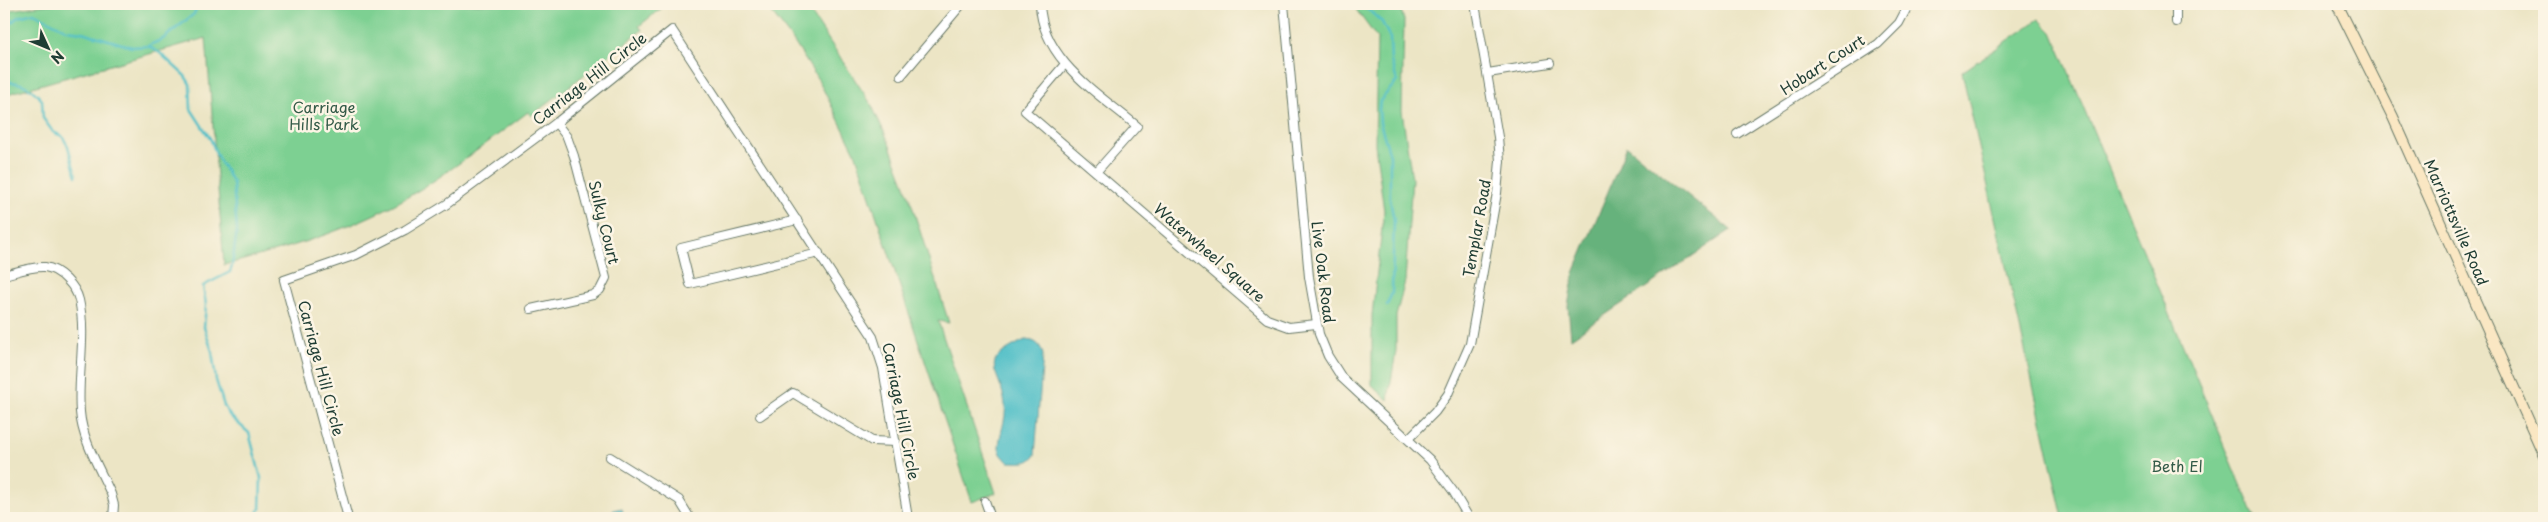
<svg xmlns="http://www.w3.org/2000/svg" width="2548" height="522" font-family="'Playpen Sans',sans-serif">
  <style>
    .green { fill: #7dd092; stroke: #4e8663 }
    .forest { fill: #66b27c; stroke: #427858 }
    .water { fill: #52c0c8; stroke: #387e7e }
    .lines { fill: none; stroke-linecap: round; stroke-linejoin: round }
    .stream { stroke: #52c0c8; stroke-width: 2.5 }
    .minor-casing { stroke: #677867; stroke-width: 10 }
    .secondary-casing { stroke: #677867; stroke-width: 12 }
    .minor { stroke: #fff; stroke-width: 8 }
    .secondary { stroke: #fae7c3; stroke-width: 10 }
    .labels { text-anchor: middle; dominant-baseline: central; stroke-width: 5; stroke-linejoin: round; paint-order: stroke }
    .street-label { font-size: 15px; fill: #1f3d34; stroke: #fcf5e5 }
    .park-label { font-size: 15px; fill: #325a47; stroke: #fcf5e5 }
  </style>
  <rect width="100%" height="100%" fill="#fcf5e5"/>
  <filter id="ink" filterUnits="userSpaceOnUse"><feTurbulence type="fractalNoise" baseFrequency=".02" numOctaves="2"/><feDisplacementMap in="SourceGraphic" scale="10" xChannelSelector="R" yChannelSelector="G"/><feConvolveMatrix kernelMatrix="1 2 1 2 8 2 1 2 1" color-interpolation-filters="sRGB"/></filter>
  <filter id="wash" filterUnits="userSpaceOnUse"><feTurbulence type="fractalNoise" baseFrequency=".0096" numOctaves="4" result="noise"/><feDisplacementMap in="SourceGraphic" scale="20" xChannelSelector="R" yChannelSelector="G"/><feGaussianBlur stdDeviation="1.12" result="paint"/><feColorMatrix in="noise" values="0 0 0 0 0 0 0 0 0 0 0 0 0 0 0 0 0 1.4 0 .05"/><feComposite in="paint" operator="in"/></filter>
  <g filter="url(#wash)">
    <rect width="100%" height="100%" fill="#ece5c5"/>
    <g class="green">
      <path d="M50,4h617l-28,22 3,4 -111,86 -3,-4c-40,30 -79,61 -122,86 -56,32 -119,51 -182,67l-18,-227 -202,57v-84z"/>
      <polygon points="765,4 805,4 871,104 887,138 909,196 949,323 938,321 996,493 972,502 855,152 819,81 792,39"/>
      <polygon points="1352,4 1399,4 1404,20 1402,111 1412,179 1405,281 1396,316 1396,351 1388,400 1372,385 1372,315 1384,211 1375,144 1377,38"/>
      <polygon points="2039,19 2052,32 2255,518 2063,518 1962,72"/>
    </g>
    <polygon class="forest" points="1627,146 1731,230 1571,338 1568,306 1574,273"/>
    <g class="water">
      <path d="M1025,340c11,0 16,5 18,15l-8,100c-6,10 -16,7 -27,7l-7,-8 -2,-6c0,-14 8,-29 6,-43 -5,-39 -30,-41 20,-65z"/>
      <polygon points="622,508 624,517 630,516 631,518 614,518 613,510"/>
    </g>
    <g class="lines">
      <g class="stream">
        <polyline points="1362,4 1382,22 1390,38 1391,61 1397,81 1380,101 1379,109 1380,123 1390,155 1390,200 1394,220 1392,293 1387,305"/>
        <polyline points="4,28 18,17 34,13 67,30 82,32 132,47 148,46 163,39 194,14 198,4"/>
        <polyline points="148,46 160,53 185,76 190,84 191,109 211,140 217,156 233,183 237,230 232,266 230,272 203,286 206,305 204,327 212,351 216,380 224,406 230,416 249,433 261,478 260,509 253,518"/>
        <path d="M4,82c17,-1 27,5 38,18l1,18 10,14 9,4 6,10 8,30"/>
      </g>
    </g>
  </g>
  <g filter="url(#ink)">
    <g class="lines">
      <g class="minor-casing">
        <g id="minor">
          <path d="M1040,4c2,56 58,89 97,122l-40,45"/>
          <polyline points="1284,4 1309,277 1319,334 1328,356 1342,378 1430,460 1453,491 1469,518"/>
          <polyline points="2176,4 2176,22"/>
          <polyline points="1065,64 1025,111 1267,319 1289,327 1316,324"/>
          <polyline points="1488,73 1550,63"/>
          <polyline points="901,76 962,4"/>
          <polyline points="1737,134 1878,44 1899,23 1909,4"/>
          <polyline points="797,220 681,248 690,284 819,253"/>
          <path d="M4,275c12,-3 28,-9 41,-8 15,2 31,20 34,33 8,35 -2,76 1,112 2,28 20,57 31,82l3,11 -1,13"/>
          <polyline points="531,309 593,295 600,290 606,278 574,156 567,137 556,123"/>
          <polyline points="760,416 793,393 872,441 896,442"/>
          <polyline points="1408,439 1435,412 1448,394 1470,344 1497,193 1500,161 1498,137 1475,4"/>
          <polyline points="610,457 679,500 690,518"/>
          <polyline points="985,501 991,518"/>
          <polyline points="348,518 284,280 356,255 405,230 447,204 556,123 672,30 873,337 883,368 908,518"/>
        </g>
      </g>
      <g class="secondary-casing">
        <polyline id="secondary" points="2337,4 2393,117 2544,455"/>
      </g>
      <use href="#minor" class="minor"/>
      <use href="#secondary" class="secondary"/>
    </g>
  </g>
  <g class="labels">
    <g class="street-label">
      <text transform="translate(1822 64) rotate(-33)">Hobart Court</text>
      <text transform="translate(589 78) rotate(-38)">Carriage Hill Circle</text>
      <text transform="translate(605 222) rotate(76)">Sulky Court</text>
      <text transform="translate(2457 222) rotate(66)">Marriottsville Road</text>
      <text transform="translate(1476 228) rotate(-80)">Templar Road</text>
      <text transform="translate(1210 252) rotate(41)">Waterwheel Square</text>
      <text transform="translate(1324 272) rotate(83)">Live Oak Road</text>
      <text transform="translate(322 368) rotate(75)">Carriage Hill Circle</text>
      <text transform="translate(902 411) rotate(79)">Carriage Hill Circle</text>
    </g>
    <g class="park-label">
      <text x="324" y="106">Carriage<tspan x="324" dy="17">Hills Park</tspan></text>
      <text x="2177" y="465">Beth El</text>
    </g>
  </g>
  <rect width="2548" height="522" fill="none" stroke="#fcf5e5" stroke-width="20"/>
  <g transform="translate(48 48) rotate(134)" stroke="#fcf5e5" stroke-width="4" paint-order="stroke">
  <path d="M0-4L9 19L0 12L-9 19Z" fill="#1f3d34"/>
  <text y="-8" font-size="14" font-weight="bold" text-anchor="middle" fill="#1f3d34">N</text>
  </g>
</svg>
